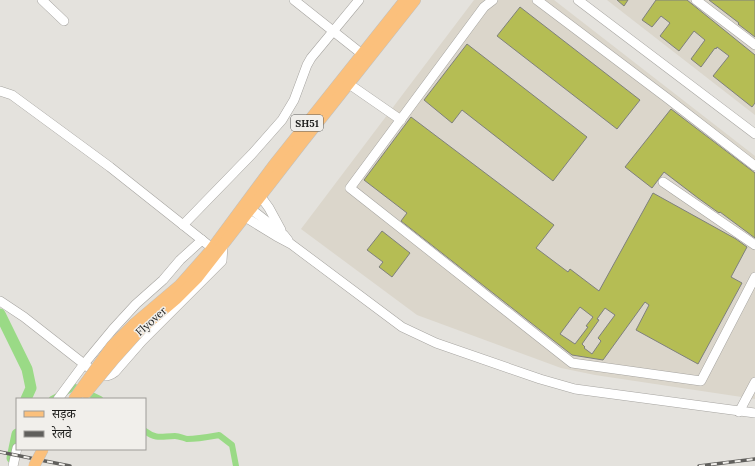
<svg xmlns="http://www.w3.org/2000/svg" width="755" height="466" font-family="Lora,'Noto Sans Devanagari',serif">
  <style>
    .built { fill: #dbd6cb }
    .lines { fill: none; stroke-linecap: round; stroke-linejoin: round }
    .canal { stroke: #9ada86; stroke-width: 6 }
    .river { stroke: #9ada86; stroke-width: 11 }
    .building { fill: #b5bd54; stroke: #7f807c; fill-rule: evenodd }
    .minor-casing { stroke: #a6a4a0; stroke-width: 10 }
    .major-casing { stroke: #c0c0bf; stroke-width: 12 }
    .minor { stroke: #fff; stroke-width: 9 }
    .major { stroke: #fbc07c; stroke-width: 11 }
    .rail-casing { stroke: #605f5c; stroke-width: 3.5 }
    .rail { stroke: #f1efeb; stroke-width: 2; stroke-dasharray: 6; stroke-linecap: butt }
    .major-bridge-casing { stroke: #c0c0bf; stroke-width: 12; stroke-linecap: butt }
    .major-bridge { stroke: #fbc07c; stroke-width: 11 }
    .labels { text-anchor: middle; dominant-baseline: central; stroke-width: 3; stroke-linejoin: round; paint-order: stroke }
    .shield { fill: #f1efeb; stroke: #5d5d5a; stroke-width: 1 }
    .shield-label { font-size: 10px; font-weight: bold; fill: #1e1e1c }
    .street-label { font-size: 11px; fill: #1e1e1c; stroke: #f1efeb }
  </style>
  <rect width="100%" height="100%" fill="#e4e2dd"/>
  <g class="built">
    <polygon points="474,0 554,0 755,156 755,399 595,375 561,368 417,315 301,229"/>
    <polygon points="607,0 755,0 755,115"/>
  </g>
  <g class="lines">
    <g class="canal">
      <polyline points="52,399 75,387 100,399"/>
      <path d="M145,431c12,9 17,5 30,5 4,0 8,2 12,3 11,0 21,-2 32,-4l13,10 4,21"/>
    </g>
    <g class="river">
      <polyline points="0,314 27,369 31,388 26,399"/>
      <polyline points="12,458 17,434"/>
    </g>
  </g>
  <g class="building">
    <polygon points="617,0 628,0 624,6"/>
    <polygon points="656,0 687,0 755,55 755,103 752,107 713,76 729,56 717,47 716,49 715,48 701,67 691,59 705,40 694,31 679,51 660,36 670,23 661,16 652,27 642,20"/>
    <polygon points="709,0 755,0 755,37 738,24 739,23"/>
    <polygon points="520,7 640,100 617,129 497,36"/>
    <polygon points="467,44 587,137 553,181 462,110 452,123 424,100"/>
    <polygon points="671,109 755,173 755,238 720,212 719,213 698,198 664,172 652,188 625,167"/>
    <path d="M411,117l143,108 -18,23 32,24 2,-3 29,22 54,-98 83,46 11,8 -16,30 11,6 -44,81 -62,-34 13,-25 -4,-3 -42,58 -31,-5 -171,-134 6,-8 -43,-33zM580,307l13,10 -7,9 2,1 -13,17 -15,-10zM605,308l10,7 -17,23 3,3 -9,13 -8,-6 1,-1 -3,-3 17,-24 -2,-1z"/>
    <polygon points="382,231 410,253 392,277 379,267 383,262 367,250"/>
  </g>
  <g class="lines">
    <g class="minor-casing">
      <g id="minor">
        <polyline points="42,0 64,21"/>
        <polyline points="294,0 367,58"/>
        <polyline points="493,0 484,7 350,188 572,363 701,381 755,277"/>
        <polyline points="537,0 667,98 755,166"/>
        <polyline points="578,0 755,134"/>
        <polyline points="696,0 755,45"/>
        <polyline points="349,84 401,120"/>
        <polyline points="0,91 12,95 110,167 202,240"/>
        <polyline points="663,182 755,245"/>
        <polyline points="261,197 269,208 281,230"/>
        <polyline points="251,209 284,235 288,240"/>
        <polyline points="245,217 276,236 291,244 402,327 436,343 540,379 575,389 755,413"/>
        <polyline points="183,225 252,154 282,120 294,100 307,65 311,58 359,0"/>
        <path d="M212,248l-10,-8 -22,20 -17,20 -27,24 -23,25 -29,35c10,7 18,18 31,8l27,-31 80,-80 1,-15"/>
        <polyline points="0,301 24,317 84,364 58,399"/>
        <polyline points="739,412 755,382"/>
        <polyline points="13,466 17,448"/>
      </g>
    </g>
    <g class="major-casing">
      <g id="major">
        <polyline points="134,324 180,285 210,251 273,166 405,0"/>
        <polyline points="142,328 176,299 198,277 301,144 415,0"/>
      </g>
    </g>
    <use href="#minor" class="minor"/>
    <use href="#major" class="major"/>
    <g class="rail-casing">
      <g id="rail">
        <polyline points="0,452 70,466"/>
        <polyline points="699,466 755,459"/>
      </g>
    </g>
    <use href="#rail" class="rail"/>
    <g class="major-bridge-casing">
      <g id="major-bridge">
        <polyline points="86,393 115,358 142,328"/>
        <polyline points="74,399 112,346 134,324"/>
        <polyline points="34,466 43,449"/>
      </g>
    </g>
    <use href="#major-bridge" class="major-bridge"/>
  </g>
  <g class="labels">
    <rect class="shield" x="291" y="115" width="32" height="16" rx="3"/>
    <g class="shield-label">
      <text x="307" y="123">SH51</text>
    </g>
    <g class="street-label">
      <text transform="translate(151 321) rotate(-42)">Flyover</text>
    </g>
  </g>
  <rect x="16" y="398" width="130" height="52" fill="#f1efeb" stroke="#9d9b98"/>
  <rect x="24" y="411" width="20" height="6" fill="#fbc07c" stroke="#9d9b98"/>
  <text x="52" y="418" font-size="12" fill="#1e1e1c">सड़क</text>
  <rect x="24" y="431" width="20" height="6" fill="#605f5c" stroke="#9d9b98"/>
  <text x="52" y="438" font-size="12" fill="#1e1e1c">रेलवे</text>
</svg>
